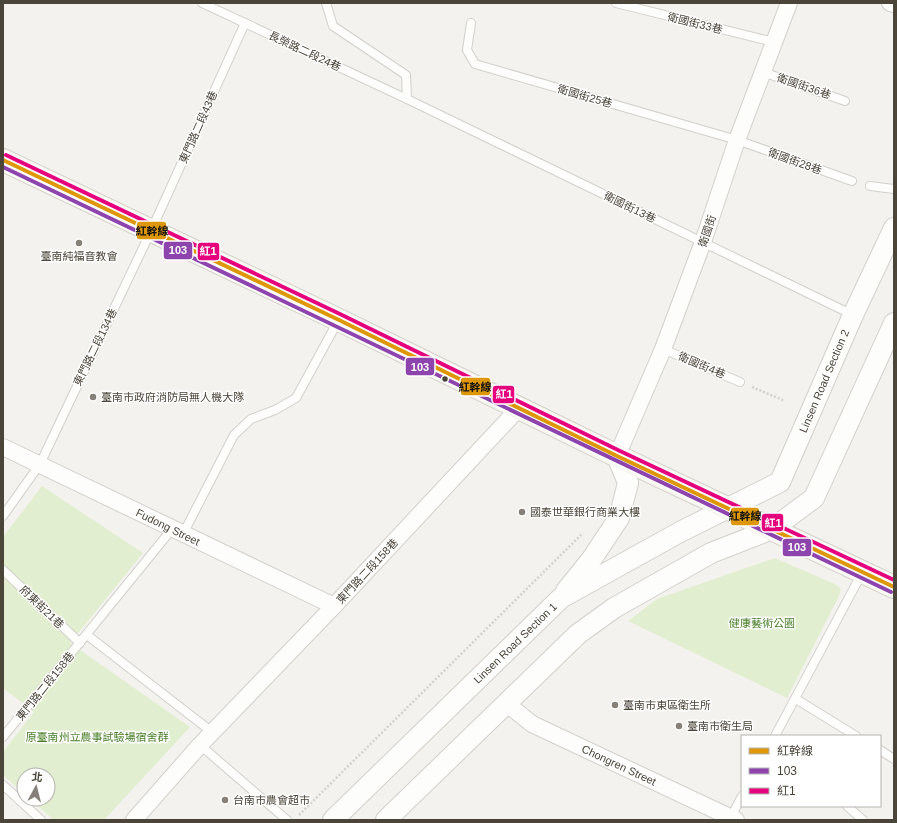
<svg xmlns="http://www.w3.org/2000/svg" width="897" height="823" font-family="Helvetica,'Noto Sans TC',sans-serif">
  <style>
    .green { fill: #e1eecf }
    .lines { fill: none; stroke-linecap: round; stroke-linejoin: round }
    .service-casing { stroke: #d2d0cb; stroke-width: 10 }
    .minor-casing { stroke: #d2d0cb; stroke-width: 18 }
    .tertiary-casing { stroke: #d2d0cb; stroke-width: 22 }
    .secondary-casing { stroke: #d3cfc5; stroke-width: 24 }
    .path { stroke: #d3d2cc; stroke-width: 2.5; stroke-dasharray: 2 2; stroke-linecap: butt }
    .service { stroke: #fdfdfc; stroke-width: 8 }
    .minor { stroke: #fdfdfc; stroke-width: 16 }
    .tertiary { stroke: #fdfdfc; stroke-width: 20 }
    .secondary { stroke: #f7f6f1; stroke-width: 22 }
    .bus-1-casing { stroke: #fff; stroke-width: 7 }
    .bus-2-casing { stroke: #fff; stroke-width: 7 }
    .bus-3-casing { stroke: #fff; stroke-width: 7 }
    .bus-1 { stroke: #dd9709; stroke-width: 4 }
    .bus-2 { stroke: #8e44ad; stroke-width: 4 }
    .bus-3 { stroke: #e5007d; stroke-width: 4 }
    .poi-dot { fill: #868178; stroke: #fff; stroke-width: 1.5 }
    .bus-dot { fill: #4b4439; stroke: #fff; stroke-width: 1.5 }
    .labels { text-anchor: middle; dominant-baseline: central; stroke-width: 3; stroke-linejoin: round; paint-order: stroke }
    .street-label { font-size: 11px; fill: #4b4439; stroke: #fff }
    .poi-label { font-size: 11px; fill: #4b4439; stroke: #fff; text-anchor: start }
    .park-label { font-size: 11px; fill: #4a7f2a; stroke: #fff }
    .line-badge { stroke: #fff; stroke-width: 1.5 }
    .badge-label { font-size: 11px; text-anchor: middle; font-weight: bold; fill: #fff }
    .pale-badge-label { font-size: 11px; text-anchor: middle; font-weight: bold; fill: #111 }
  </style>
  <rect width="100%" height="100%" fill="#f4f2ee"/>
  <g class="green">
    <polygon points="42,486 143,553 70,643 190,727 104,820 54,820 30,799 48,799 48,775 24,775 24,794 3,775 3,752 34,712 3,688 3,537"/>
    <polygon points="775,558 837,585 841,590 839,596 787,698 628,621 657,599"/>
  </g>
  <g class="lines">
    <g class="service-casing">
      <g id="service">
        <polyline points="202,3 407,99 853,315"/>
        <polyline points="326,3 333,26 406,75 407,99"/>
        <polyline points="616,3 774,42"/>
        <polyline points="471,23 467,50 475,64 737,140 852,181"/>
        <polyline points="763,72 845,101"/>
        <polyline points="870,186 894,189"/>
        <polyline points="663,349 740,382"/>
        <polyline points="3,516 40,464 151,231 245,23"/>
        <polyline points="183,534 234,435 251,419 275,410 296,398 338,321"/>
        <polyline points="3,570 80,643"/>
        <polyline points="87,635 212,732"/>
        <polyline points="796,699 856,736"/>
        <polyline points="775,736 862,573"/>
        <polyline points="3,737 172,529"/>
        <polyline points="200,745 287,820"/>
        <polyline points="880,750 894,759"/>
        <polyline points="3,785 41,820"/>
        <polyline points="847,806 863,820"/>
        <polyline points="731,817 742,796"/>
      </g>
    </g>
    <g class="minor-casing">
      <g id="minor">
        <polyline points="890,3 894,4"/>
        <polyline points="3,447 334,606"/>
        <polyline points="617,456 663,349 703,242 737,140 789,3"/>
        <polyline points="506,703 532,724 736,820"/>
        <polyline points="134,820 200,745 334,606 519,408"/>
      </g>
    </g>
    <g class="tertiary-casing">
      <g id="tertiary">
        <polyline points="566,591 591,560 619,518 628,483 617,456"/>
        <polyline points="333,820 561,598 680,532 780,482 853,315 894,228"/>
        <polyline points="386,820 578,634 614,608 711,553 772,529 814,498 894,323"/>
      </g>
    </g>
    <g class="secondary-casing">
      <polyline id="secondary" points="3,160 339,320 617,456 894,587"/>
    </g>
    <g class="path">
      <polyline points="752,387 785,401"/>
      <polyline points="299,815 583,533"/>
    </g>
    <use href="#service" class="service"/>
    <use href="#minor" class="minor"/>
    <use href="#tertiary" class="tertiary"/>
    <use href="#secondary" class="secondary"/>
    <g class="bus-1-casing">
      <polyline id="bus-1" points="3,160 339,320 617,456 894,587"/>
    </g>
    <g class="bus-2-casing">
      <path id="bus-2" d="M3,167c297,141 592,285 888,425"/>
    </g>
    <g class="bus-3-casing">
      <polyline id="bus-3" points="6,155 342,315 620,451 894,580"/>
    </g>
    <use href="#bus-1" class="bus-1"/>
    <use href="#bus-2" class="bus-2"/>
    <use href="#bus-3" class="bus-3"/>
  </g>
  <g class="poi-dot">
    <circle cx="79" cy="243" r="4"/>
    <circle cx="93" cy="397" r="4"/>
    <circle cx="522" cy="512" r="4"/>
    <circle cx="615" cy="705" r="4"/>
    <circle cx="679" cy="726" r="4"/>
    <circle cx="225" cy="800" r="4"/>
  </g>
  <circle class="bus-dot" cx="445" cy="379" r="3.5"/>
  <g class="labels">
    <g class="street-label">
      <text transform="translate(695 23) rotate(14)">衛國街33巷</text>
      <text transform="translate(305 51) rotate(25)">長榮路二段24巷</text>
      <text transform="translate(804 86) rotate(19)">衛國街36巷</text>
      <text transform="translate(585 96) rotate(16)">衛國街25巷</text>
      <text transform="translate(198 127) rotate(-66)">東門路二段43巷</text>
      <text transform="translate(795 161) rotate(20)">衛國街28巷</text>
      <text transform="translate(630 207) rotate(26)">衛國街13巷</text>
      <text transform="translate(707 231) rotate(-71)">衛國街</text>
      <text transform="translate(95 347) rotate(-64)">東門路二段134巷</text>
      <text transform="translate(702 365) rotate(23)">衛國街4巷</text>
      <text transform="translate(824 381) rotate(-67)">Linsen Road Section 2</text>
      <text transform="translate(168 527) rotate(26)">Fudong Street</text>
      <text transform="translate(367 571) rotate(-47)">東門路二段158巷</text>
      <text transform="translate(42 607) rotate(44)">府東街21巷</text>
      <text transform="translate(515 643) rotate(-44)">Linsen Road Section 1</text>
      <text transform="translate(45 686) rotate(-51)">東門路二段158巷</text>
      <text transform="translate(619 765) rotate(25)">Chongren Street</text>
    </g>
    <g class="poi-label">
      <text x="79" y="256" text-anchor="middle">臺南純福音教會</text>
      <text x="101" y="397">臺南市政府消防局無人機大隊</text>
      <text x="530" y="512">國泰世華銀行商業大樓</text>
      <text x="623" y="705">臺南市東區衛生所</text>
      <text x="687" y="726">臺南市衛生局</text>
      <text x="233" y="800">台南市農會超市</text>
    </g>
    <g class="park-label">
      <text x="762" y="623">健康藝術公園</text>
      <text x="97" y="737">原臺南州立農事試驗場宿舍群</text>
    </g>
  </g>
  <g class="line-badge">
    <rect x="136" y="221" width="31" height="19" rx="4" fill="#dd9709"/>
    <rect x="163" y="241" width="30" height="19" rx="4" fill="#8e44ad"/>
    <rect x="197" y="242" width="23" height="19" rx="4" fill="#e5007d"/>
    <rect x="405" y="357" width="30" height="19" rx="4" fill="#8e44ad"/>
    <rect x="460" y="377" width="31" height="19" rx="4" fill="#dd9709"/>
    <rect x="492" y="385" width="23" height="19" rx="4" fill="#e5007d"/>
    <rect x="730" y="507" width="30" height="19" rx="4" fill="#dd9709"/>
    <rect x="761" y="513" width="23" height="19" rx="4" fill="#e5007d"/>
    <rect x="782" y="538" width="30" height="19" rx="4" fill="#8e44ad"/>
  </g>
  <g class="badge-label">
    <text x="178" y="254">103</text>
    <text x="208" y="255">紅1</text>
    <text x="420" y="371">103</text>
    <text x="504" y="398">紅1</text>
    <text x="773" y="527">紅1</text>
    <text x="797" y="551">103</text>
  </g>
  <g class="pale-badge-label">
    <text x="152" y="235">紅幹線</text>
    <text x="475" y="391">紅幹線</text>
    <text x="745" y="520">紅幹線</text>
  </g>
  <rect width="897" height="823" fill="none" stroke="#4b4439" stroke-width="8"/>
  <rect x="741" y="735" width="140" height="72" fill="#ffffff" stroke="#b7b4b0"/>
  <rect x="749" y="748" width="20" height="6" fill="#dd9709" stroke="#b7b4b0"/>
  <text x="777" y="755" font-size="12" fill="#4b4439">紅幹線</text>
  <rect x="749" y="768" width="20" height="6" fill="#8e44ad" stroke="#b7b4b0"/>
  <text x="777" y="775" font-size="12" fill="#4b4439">103</text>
  <rect x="749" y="788" width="20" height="6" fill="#e5007d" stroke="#b7b4b0"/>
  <text x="777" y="795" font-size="12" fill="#4b4439">紅1</text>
  <g transform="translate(36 787) rotate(7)"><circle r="19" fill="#ffffff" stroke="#b7b4b0"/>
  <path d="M0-3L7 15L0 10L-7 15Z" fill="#868178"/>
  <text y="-6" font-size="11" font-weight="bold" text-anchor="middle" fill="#4b4439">北</text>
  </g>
</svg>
